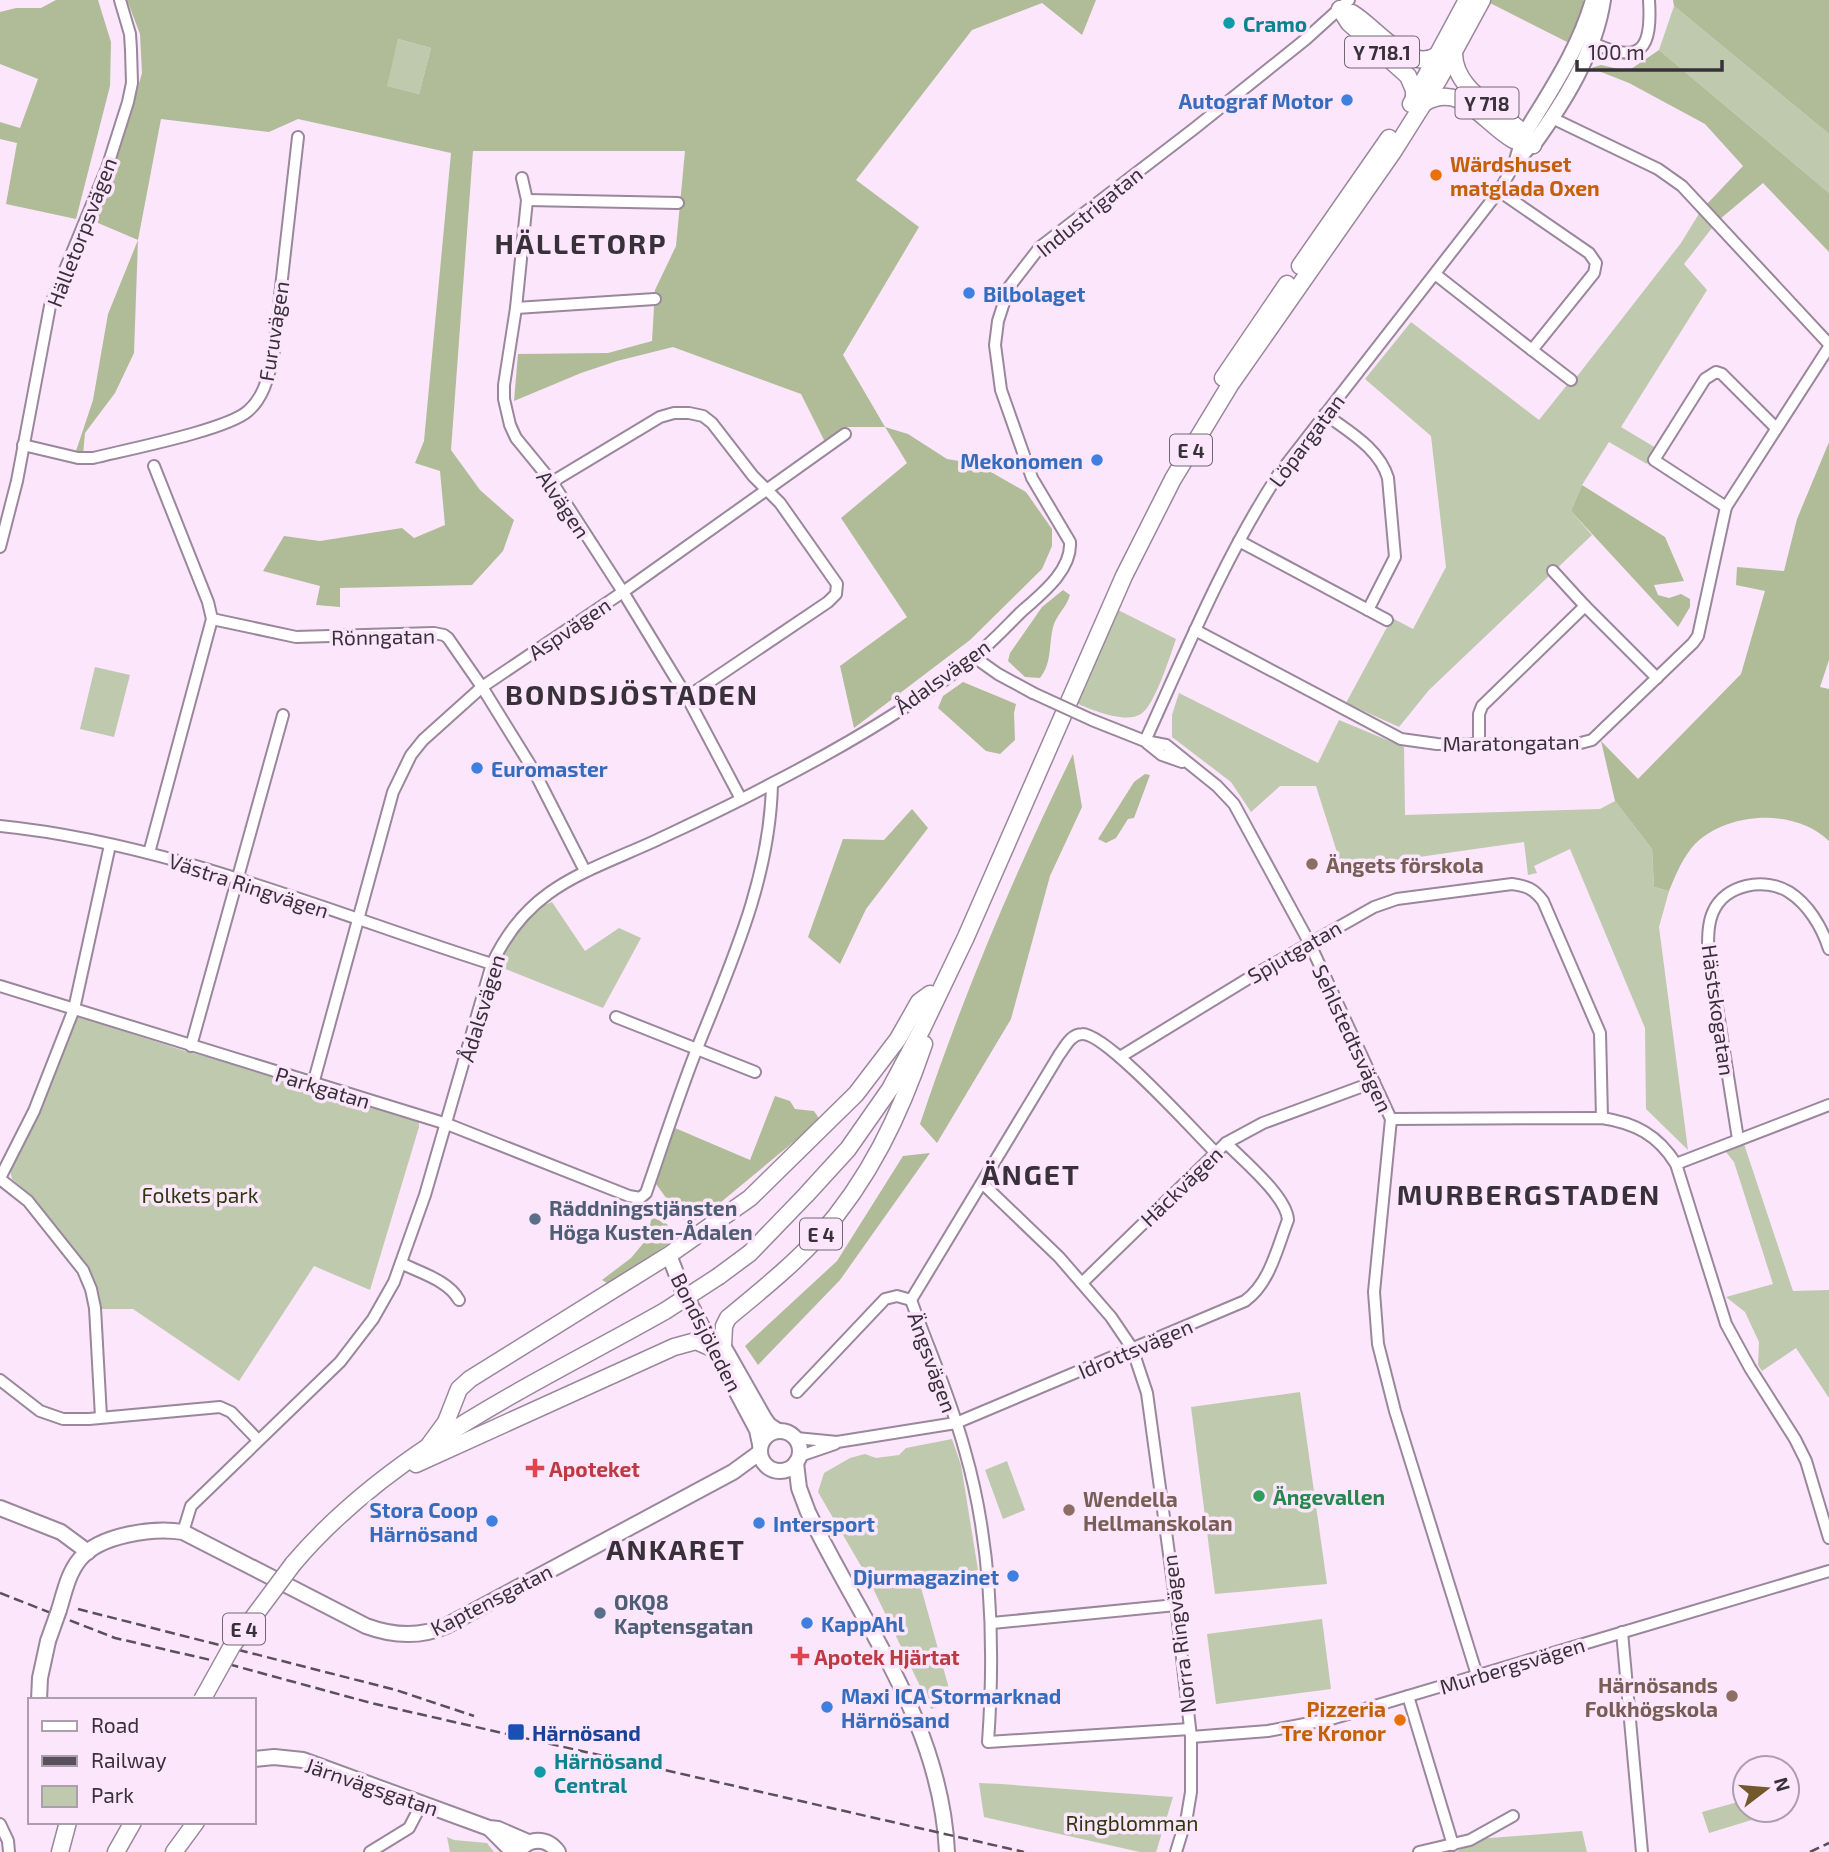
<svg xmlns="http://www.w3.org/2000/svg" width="1829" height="1852" font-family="'Exo 2',sans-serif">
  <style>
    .green { fill: #bfc9ae }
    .forest { fill: #b0bc97; fill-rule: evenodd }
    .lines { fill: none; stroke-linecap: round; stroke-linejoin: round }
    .minor-casing { stroke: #9a879b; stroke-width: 14 }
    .major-casing { stroke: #9a879b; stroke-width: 18 }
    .highway-casing { stroke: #9a879b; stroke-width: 19 }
    .minor { stroke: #fff; stroke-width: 10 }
    .major { stroke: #fff; stroke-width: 14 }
    .highway { stroke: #fff; stroke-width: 16 }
    .rail { stroke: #5a505b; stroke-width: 2.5; stroke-dasharray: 10 5; stroke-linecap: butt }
    .minor-bridge-casing { stroke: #9a879b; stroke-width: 14; stroke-linecap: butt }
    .major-bridge-casing { stroke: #9a879b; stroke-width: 18; stroke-linecap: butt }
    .highway-bridge-casing { stroke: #9a879b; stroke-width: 19; stroke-linecap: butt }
    .minor-bridge { stroke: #fff; stroke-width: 10 }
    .major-bridge { stroke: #fff; stroke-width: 14 }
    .highway-bridge { stroke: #fff; stroke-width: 16 }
    .culture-dot { fill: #0f9aa8; stroke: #fbe6fc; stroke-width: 2.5 }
    .shop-dot { fill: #3f7fe0; stroke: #fbe6fc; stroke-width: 2.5 }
    .food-dot { fill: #e8710a; stroke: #fbe6fc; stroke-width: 2.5 }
    .education-dot { fill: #8d6e63; stroke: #fbe6fc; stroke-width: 2.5 }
    .service-dot { fill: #5c6f8a; stroke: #fbe6fc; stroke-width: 2.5 }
    .health-dot { fill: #e0444e; stroke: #fbe6fc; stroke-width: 2.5 }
    .leisure-dot { fill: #2e9e5b; stroke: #fbe6fc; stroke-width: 2.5 }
    .transit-dot { fill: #1a4fb4; stroke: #fbe6fc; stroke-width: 2.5 }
    .labels { text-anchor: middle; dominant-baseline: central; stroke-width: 7; stroke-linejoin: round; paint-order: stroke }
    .shield { fill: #fbe6fc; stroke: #736774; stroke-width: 2 }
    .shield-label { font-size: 19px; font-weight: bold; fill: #39313a }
    .culture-label { font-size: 21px; font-weight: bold; fill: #0d838f; stroke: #fbe6fc; text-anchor: start }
    .shop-label { font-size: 21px; font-weight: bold; fill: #366cbe; stroke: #fbe6fc; text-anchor: start }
    .food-label { font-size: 21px; font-weight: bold; fill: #c56008; stroke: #fbe6fc; text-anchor: start }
    .street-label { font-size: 21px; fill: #39313a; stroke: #fbe6fc }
    .education-label { font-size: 21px; font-weight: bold; fill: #785e54; stroke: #fbe6fc; text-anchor: start }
    .park-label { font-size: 21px; fill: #2d380d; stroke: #fbe6fc }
    .service-label { font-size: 21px; font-weight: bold; fill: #4e5e75; stroke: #fbe6fc; text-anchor: start }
    .health-label { font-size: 21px; font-weight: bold; fill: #be3a42; stroke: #fbe6fc; text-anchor: start }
    .leisure-label { font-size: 21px; font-weight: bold; fill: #27864d; stroke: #fbe6fc; text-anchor: start }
    .transit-label { font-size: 21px; font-weight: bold; fill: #164399; stroke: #fbe6fc; text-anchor: start }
    .district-label { font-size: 28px; font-weight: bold; letter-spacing: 2px; fill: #39313a; stroke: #fbe6fc }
  </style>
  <rect width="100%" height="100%" fill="#fbe6fc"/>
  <g class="green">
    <polygon points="1674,6 1829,134 1829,193 1659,50"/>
    <polygon points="398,39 431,48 419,94 386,86"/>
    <polygon points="1700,212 1712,228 1684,264 1707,290 1621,427 1656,448 1647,464 1609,442 1582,485 1571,511 1592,535 1429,690 1399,727 1346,703 1392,618 1413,629 1446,567 1431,436 1365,379 1411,322 1539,420 1567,385 1575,379 1681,243"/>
    <path d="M1118,610l58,29c-6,17 -21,66 -35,75 -16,10 -49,-4 -65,-11z"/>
    <polygon points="95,667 130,675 114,737 80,729"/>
    <polygon points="1179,693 1318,763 1339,720 1404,747 1405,815 1600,809 1615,801 1652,849 1654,887 1669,891 1659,927 1688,1150 1646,1109 1645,1028 1570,849 1534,866 1537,873 1528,875 1524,842 1342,868 1316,786 1280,786 1251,812 1231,782 1172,737 1172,715"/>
    <polygon points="552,902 585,951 619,928 641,938 603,1008 503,968 500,955 508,940 535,909"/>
    <polygon points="77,1016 188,1052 250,1068 419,1121 419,1127 370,1290 314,1266 239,1381 133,1309 100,1309 99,1292 90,1273 27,1192 12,1179 10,1170 56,1070"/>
    <polygon points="1746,1130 1744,1144 1793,1291 1829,1290 1829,1398 1796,1348 1762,1371 1758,1365 1759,1342 1745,1312 1726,1297 1773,1284 1734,1162 1722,1147 1737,1141"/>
    <polygon points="1300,1392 1327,1584 1215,1594 1191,1407"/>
    <polygon points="952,1439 961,1465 978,1570 920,1584 953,1703 931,1709 868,1578 818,1492 824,1473 850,1458 865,1454 876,1458 899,1455 906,1448"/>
    <polygon points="1007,1461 1025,1510 1003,1519 985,1470"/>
    <polygon points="1322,1619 1331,1689 1216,1704 1207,1634"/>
    <polygon points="979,1783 1001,1784 1173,1797 1156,1852 1140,1852 984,1817"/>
    <polygon points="1745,1800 1745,1810 1766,1810 1768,1815 1709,1833 1702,1812"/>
    <polygon points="1582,1831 1587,1852 1456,1852 1476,1839"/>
    <polygon points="447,1837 454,1840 487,1843 494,1852 450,1852"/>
  </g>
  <g class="forest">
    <polygon points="56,0 98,0 111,42 110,86 76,219 6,204 17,143 0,139 0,122 20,128 38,79 0,64 0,12 16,8 41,8"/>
    <path d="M127,0h969l-14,35 -40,-32 -70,27 -116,150 63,47 -76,128 42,72 23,7 39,25 30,5 49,28 26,37v17l-10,23 -72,71 -116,88 -14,-62 67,-49 -66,-99 66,-55 -22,-36h-40l-20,15 -24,-48 -128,-47 -56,14 -36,12 -67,28 4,-47 90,-1 44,-12 3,-51 21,-44 9,-95h-212l-22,299 29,40 34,30 -11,31 -31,34 -132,3v19l-24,-2 4,-19 -57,-15 21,-35 36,5 82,-13 12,10 31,-13 -5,-54 -25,-8 9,-22 27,-288 -153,-34 -29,13 -108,-13 -23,121 -4,113 -19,40 -30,40 -2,22 -7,-4 17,-51 15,-86 30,-74 -47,-20 41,-111 10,-36 -2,-39zM398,39l33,9 -12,46 -32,-8z"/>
    <polygon points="1491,0 1583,0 1583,4 1571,44 1490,3"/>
    <polygon points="1673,0 1829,0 1829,134 1674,6"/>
    <polygon points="1659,50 1829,193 1829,252 1763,183 1720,219 1707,204 1743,166 1705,124 1629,83 1591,68 1601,65 1628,71"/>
    <path d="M1829,442v218l-9,27 9,2v152c-33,-33 -101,-30 -134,3 -12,13 -19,30 -26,47l-15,-4 -2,-38 -37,-48 -14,-60 37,38 103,-105 24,-83 -29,-6 1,-18 47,4 13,-52z"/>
    <polygon points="1582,485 1665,537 1684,581 1654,585 1658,595 1669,598 1681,594 1690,599 1690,607 1678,627 1571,511"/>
    <path d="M1063,590l7,5c-4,13 -12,18 -16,29 -6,19 -1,38 -14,54l-15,-1 -17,-16 2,-8 32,-46z"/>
    <polygon points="963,682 1016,704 1014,713 1015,740 1000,754 986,751 938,708 943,696"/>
    <path d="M1073,754l9,53 -32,69 -39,143 -74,124 -17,-19c42,-126 94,-250 153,-370z"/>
    <polygon points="1145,774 1150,775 1134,818 1128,819 1116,838 1106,843 1098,839 1134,782"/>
    <polygon points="912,809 928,828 866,909 840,964 808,937 843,839 884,840"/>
    <polygon points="775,1096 790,1101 795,1109 814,1111 820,1120 709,1212 689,1224 680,1217 656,1184 675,1128 750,1160"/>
    <polygon points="930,1153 840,1280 758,1365 745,1346 837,1261 903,1156"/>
    <polygon points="652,1217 667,1224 675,1239 628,1272 607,1283 602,1280 631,1258 646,1240"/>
  </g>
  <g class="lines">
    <g class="minor-casing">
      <g id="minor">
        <path d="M1593,43c50,23 59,4 56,-43"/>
        <polyline points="1552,118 1658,169 1682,186 1829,344"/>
        <polyline points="1513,167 1533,145"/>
        <polyline points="522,178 527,200 516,308 504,385 504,399 510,425 516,438 552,482 623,592 687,697 741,799"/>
        <polyline points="527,200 678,203"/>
        <polyline points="1435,274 1532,350 1594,273 1596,263 1589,253 1499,191"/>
        <polyline points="516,308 655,299"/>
        <polyline points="1532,350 1571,380"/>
        <path d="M1325,414c24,18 54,34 63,64l7,79 -27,53"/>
        <path d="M23,445l55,13h15c32,-8 134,-28 155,-47 16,-14 20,-34 25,-53l25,-221"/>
        <polyline points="154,466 208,602 212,619 296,637 434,633 444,635 448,638 482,687 534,771 585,871"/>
        <polyline points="552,482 660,417 674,413 689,413 703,416 712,423 753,476 780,503 837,584 836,594 828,602 687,697"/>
        <polyline points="1726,507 1654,460 1705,379 1716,372 1722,374 1776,428"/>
        <polyline points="1239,541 1387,620"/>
        <polyline points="0,547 17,481 50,306 107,168 128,102 132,83 131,50 130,34 120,0"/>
        <polyline points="1553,571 1585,606"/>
        <polyline points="1195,630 1401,739 1437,744 1573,745 1592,740 1693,643 1698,636 1726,507 1829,347"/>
        <polyline points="974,657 998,674 1033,693"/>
        <polyline points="1092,720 1145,741 1166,745 1217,786 1234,804 1309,942 1391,1119 1374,1292 1378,1344 1395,1411 1477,1675"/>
        <path d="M1145,741c41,-90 79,-183 133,-266l221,-284 14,-24 8,-28"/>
        <polyline points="1147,743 1162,755 1182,762"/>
        <polyline points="1479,743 1479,714 1482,706 1585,606 1657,678"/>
        <path d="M0,826c169,17 331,87 492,138"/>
        <polyline points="149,853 212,619"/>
        <path d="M0,986l447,138 182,72 11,2 6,-5c17,-49 33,-99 52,-147 34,-85 72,-168 74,-262"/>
        <polyline points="616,1017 755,1072"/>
        <polyline points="191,1046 283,715"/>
        <path d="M1120,1057l134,-82 120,-68 23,-8 115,-15c15,2 22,5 31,17l57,132 2,85"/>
        <polyline points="313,1084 393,792 411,755 423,740 482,687 623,592 845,434"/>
        <path d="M1391,1119l211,-1c33,5 56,17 74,46l50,160 24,44 45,71 11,22 23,77"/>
        <path d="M1738,1139l-30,-189c0,-13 0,-27 5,-38 12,-28 52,-35 76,-20 19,12 33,35 40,57"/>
        <polyline points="1676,1164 1829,1105"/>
        <polyline points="0,1178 34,1111 74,1009 110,845"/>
        <polyline points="0,1179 28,1201 83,1270 91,1289 95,1308 101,1417"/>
        <polyline points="982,1183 1059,1257 1111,1317 1132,1348 1147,1393 1176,1605 1191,1737 1191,1792 1187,1816 1176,1852"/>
        <path d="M401,1263c19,10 47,17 58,37"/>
        <polyline points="1083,1282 1226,1143 1263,1123 1374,1082"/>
        <path d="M911,1300c18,50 40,99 54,151 27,94 30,194 23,291l202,-13"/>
        <path d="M911,1300l148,-245c6,-8 12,-21 23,-21 24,-1 112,97 133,118"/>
        <polyline points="0,1380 40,1411 63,1419 89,1419 220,1407 231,1412 258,1440"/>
        <polyline points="797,1392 885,1299 897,1296 911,1300"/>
        <path d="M796,1438l41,4 119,-19 289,-122c25,-18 32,-53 43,-81 -1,-23 -45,-60 -62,-77"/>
        <polyline points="800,1456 835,1444"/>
        <path d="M183,1532l8,-26 149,-144 33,-43 21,-37 31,-87 67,-231c36,-78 93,-91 165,-124 38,-18 77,-36 114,-56 66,-34 146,-80 203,-127 16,-13 31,-29 46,-44 20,-18 52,-42 50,-71l-38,-64 -31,-88 -6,-45 3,-24 11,-34 31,-40 155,-119 111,-89 43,-39"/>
        <polyline points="992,1623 1176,1605"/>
        <polyline points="1622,1632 1642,1852"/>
        <polyline points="1408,1696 1453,1845"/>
        <polyline points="1191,1737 1268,1731 1331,1719 1829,1571"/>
        <polyline points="0,1824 8,1841 9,1852"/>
        <polyline points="370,1852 409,1828 422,1803"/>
        <polyline points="1419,1852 1470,1840 1513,1816"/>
      </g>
    </g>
    <g class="major-casing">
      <g id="major">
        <path d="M1525,133c26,-43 54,-84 68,-133"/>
        <path d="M1533,145c31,-43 62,-92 70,-145"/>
        <polyline points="669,1255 683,1291 757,1430 760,1444"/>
        <polyline points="722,1344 764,1418 769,1425 778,1431"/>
        <circle cx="780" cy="1451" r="20"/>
        <path d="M796,1463l3,25 9,24c54,112 133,211 139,340"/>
        <polyline points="0,1508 61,1532 88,1552"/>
        <path d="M59,1610c5,-16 9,-37 21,-51 19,-24 74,-32 103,-27l183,94c27,10 53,12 80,0l287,-154 26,-19"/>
        <polyline points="39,1700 40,1678 48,1641"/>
        <polyline points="254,1759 274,1757 303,1760 489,1828 498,1829 528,1842"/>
        <polyline points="490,1829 513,1852"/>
        <path d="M518,1852c11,-15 29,-15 40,0"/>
      </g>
    </g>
    <g class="highway-casing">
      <g id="highway">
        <polyline points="1340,9 1349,23 1408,76 1414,90 1414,99"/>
        <path d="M1352,13c25,15 57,61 86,42"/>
        <path d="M1454,53c0,43 57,59 79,92"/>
        <path d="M1424,103c37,-22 59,19 88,36 7,4 14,5 21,6"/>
        <polyline points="1411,104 1467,0"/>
        <polyline points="1300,266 1389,138"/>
        <polyline points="1223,378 1287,284"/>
        <polyline points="719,1276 750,1253 806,1195 848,1149 890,1089 922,1029 966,937 1124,576 1173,479 1230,385 1393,152 1439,79 1482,0"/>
        <path d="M723,1346l1,-20 4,-8c31,-26 64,-52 91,-82 50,-56 81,-121 105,-192"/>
        <polyline points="427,1448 446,1422 459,1389 470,1379 669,1255 750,1198 856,1094 898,1039 919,1002 930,994"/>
        <polyline points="416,1464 674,1347 696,1341 714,1349"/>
        <path d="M293,1564c98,-116 243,-180 372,-253"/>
        <polyline points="60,1852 68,1822"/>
        <polyline points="116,1852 133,1822"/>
        <polyline points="174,1852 196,1822"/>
      </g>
    </g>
    <use href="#minor" class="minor"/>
    <use href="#major" class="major"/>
    <use href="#highway" class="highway"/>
    <g class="rail">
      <polyline points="0,1593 115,1638 228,1664 371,1703 1024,1852"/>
      <polyline points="78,1609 396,1690 474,1716"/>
      <polyline points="1810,1852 1829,1843"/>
    </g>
    <g class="minor-bridge-casing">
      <polyline id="minor-bridge" points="1033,693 1092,720"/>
    </g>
    <g class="major-bridge-casing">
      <polyline id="major-bridge" points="48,1641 59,1610"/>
    </g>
    <g class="highway-bridge-casing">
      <g id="highway-bridge">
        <polyline points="665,1311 719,1276"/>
        <polyline points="202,1700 232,1646 293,1564"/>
      </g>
    </g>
    <use href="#minor-bridge" class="minor-bridge"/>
    <use href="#major-bridge" class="major-bridge"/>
    <use href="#highway-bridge" class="highway-bridge"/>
  </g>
  <g class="culture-dot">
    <circle cx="1229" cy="23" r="7"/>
    <circle cx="540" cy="1772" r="7"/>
  </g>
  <g class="shop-dot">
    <circle cx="1347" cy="100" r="7"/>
    <circle cx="969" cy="293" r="7"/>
    <circle cx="1097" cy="460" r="7"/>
    <circle cx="477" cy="768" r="7"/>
    <circle cx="492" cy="1521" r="7"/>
    <circle cx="759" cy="1523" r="7"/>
    <circle cx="1013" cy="1576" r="7"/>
    <circle cx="807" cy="1623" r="7"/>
    <circle cx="827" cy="1707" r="7"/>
  </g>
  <g class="food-dot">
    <circle cx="1436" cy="175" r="7"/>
    <circle cx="1400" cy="1720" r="7"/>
  </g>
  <g class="education-dot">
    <circle cx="1312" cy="864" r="7"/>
    <circle cx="1069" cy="1510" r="7"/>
    <circle cx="1732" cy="1696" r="7"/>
  </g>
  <g class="service-dot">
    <circle cx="535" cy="1219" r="7"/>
    <circle cx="600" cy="1613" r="7"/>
  </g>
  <g class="health-dot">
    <path d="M531.5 1457.5h7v7h7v7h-7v7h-7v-7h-7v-7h7z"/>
    <path d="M796.5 1645.5h7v7h7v7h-7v7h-7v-7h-7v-7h7z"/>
  </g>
  <circle class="leisure-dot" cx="1259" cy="1496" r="7"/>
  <rect class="transit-dot" x="507" y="1723" width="18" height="18" rx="3.5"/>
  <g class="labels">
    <g class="shield">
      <rect x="1345" y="36.5" width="74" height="31" rx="5"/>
      <rect x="1455.5" y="87.5" width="63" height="31" rx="5"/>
      <rect x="1170" y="434.5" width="42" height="31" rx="5"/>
      <rect x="800" y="1218.5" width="42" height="31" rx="5"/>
      <rect x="223" y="1613.5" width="42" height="31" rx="5"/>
    </g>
    <g class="shield-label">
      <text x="1382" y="52">Y 718.1</text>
      <text x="1487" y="103">Y 718</text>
      <text x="1191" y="450">E 4</text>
      <text x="821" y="1234">E 4</text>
      <text x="244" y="1629">E 4</text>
    </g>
    <g class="culture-label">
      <text x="1243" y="23">Cramo</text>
      <text x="554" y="1760">Härnösand<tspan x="554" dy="24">Central</tspan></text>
    </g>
    <g class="shop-label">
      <text x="1333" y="100" text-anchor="end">Autograf Motor</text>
      <text x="983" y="293">Bilbolaget</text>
      <text x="1083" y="460" text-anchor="end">Mekonomen</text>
      <text x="491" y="768">Euromaster</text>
      <text x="478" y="1509" text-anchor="end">Stora Coop<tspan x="478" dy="24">Härnösand</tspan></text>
      <text x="773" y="1523">Intersport</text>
      <text x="999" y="1576" text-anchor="end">Djurmagazinet</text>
      <text x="821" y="1623">KappAhl</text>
      <text x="841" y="1695">Maxi ICA Stormarknad<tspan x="841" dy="24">Härnösand</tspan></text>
    </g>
    <g class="food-label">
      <text x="1450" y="163">Wärdshuset<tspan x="1450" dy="24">matglada Oxen</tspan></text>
      <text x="1386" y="1708" text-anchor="end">Pizzeria<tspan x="1386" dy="24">Tre Kronor</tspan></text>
    </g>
    <g class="street-label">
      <text transform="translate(1089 211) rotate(-39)">Industrigatan</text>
      <text transform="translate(81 232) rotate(-69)">Hälletorpsvägen</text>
      <text transform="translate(273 331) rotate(-81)">Furuvägen</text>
      <text transform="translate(1306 440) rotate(-53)">Löpargatan</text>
      <text transform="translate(564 504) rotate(56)">Alvägen</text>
      <text transform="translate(569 628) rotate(-34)">Aspvägen</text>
      <text transform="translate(383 636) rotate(-1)">Rönngatan</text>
      <text transform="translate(942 676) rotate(-36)">Ådalsvägen</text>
      <text transform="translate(1511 742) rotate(-1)">Maratongatan</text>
      <text transform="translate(249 885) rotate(18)">Västra Ringvägen</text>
      <text transform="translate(1294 951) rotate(-30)">Spjutgatan</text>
      <text transform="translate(481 1008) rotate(-73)">Ådalsvägen</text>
      <text transform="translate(1719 1010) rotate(82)">Hästskogatan</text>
      <text transform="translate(1353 1038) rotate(65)">Sehlstedtsvägen</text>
      <text transform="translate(323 1087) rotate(17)">Parkgatan</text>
      <text transform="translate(1181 1186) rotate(-44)">Häckvägen</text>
      <text transform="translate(707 1332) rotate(63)">Bondsjöleden</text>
      <text transform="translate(1135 1348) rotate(-23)">Idrottsvägen</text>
      <text transform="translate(933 1362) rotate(70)">Ängsvägen</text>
      <text transform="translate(491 1599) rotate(-27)">Kaptensgatan</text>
      <text transform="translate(1178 1634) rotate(-97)">Norra Ringvägen</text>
      <text transform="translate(1512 1665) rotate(-17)">Murbergsvägen</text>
      <text transform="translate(372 1786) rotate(19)">Järnvägsgatan</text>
    </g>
    <g class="education-label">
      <text x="1326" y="864">Ängets förskola</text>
      <text x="1083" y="1498">Wendella<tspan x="1083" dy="24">Hellmanskolan</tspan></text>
      <text x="1718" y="1684" text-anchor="end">Härnösands<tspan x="1718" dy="24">Folkhögskola</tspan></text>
    </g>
    <g class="park-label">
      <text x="200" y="1194">Folkets park</text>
      <text x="1132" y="1822">Ringblomman</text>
    </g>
    <g class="service-label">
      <text x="549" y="1207">Räddningstjänsten<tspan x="549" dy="24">Höga Kusten-Ådalen</tspan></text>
      <text x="614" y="1601">OKQ8<tspan x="614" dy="24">Kaptensgatan</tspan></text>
    </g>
    <g class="health-label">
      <text x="549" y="1468">Apoteket</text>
      <text x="814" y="1656">Apotek Hjärtat</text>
    </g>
    <g class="leisure-label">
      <text x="1273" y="1496">Ängevallen</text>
    </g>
    <g class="transit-label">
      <text x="532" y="1732">Härnösand</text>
    </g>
    <g class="district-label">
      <text x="581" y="243">HÄLLETORP</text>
      <text x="632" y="694">BONDSJÖSTADEN</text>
      <text x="1031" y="1174">ÄNGET</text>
      <text x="1529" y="1194">MURBERGSTADEN</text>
      <text x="676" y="1549">ANKARET</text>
    </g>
  </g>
  <rect x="28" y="1698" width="228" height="126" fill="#fbe6fc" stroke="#ad9eae" stroke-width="2"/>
  <rect x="42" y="1721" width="35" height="10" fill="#ffffff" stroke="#ad9eae" stroke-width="2"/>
  <text x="91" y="1733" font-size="21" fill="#39313a">Road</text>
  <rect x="42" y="1756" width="35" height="10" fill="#5a505b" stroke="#ad9eae" stroke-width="2"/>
  <text x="91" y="1768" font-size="21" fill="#39313a">Railway</text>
  <rect x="42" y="1786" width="35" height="21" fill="#bfc9ae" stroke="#ad9eae" stroke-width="2"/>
  <text x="91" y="1803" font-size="21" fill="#39313a">Park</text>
  <g transform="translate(1766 1789) rotate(74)"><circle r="33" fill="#fbe6fc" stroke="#ad9eae" stroke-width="2"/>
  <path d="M0-5L12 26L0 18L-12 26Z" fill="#72582a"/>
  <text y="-10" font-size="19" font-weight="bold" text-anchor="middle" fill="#39313a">N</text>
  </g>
  <path d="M1577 60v10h145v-10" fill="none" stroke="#39313a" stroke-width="3.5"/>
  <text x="1588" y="60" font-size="21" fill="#39313a" stroke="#fbe6fc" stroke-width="5" paint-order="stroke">100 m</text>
</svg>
